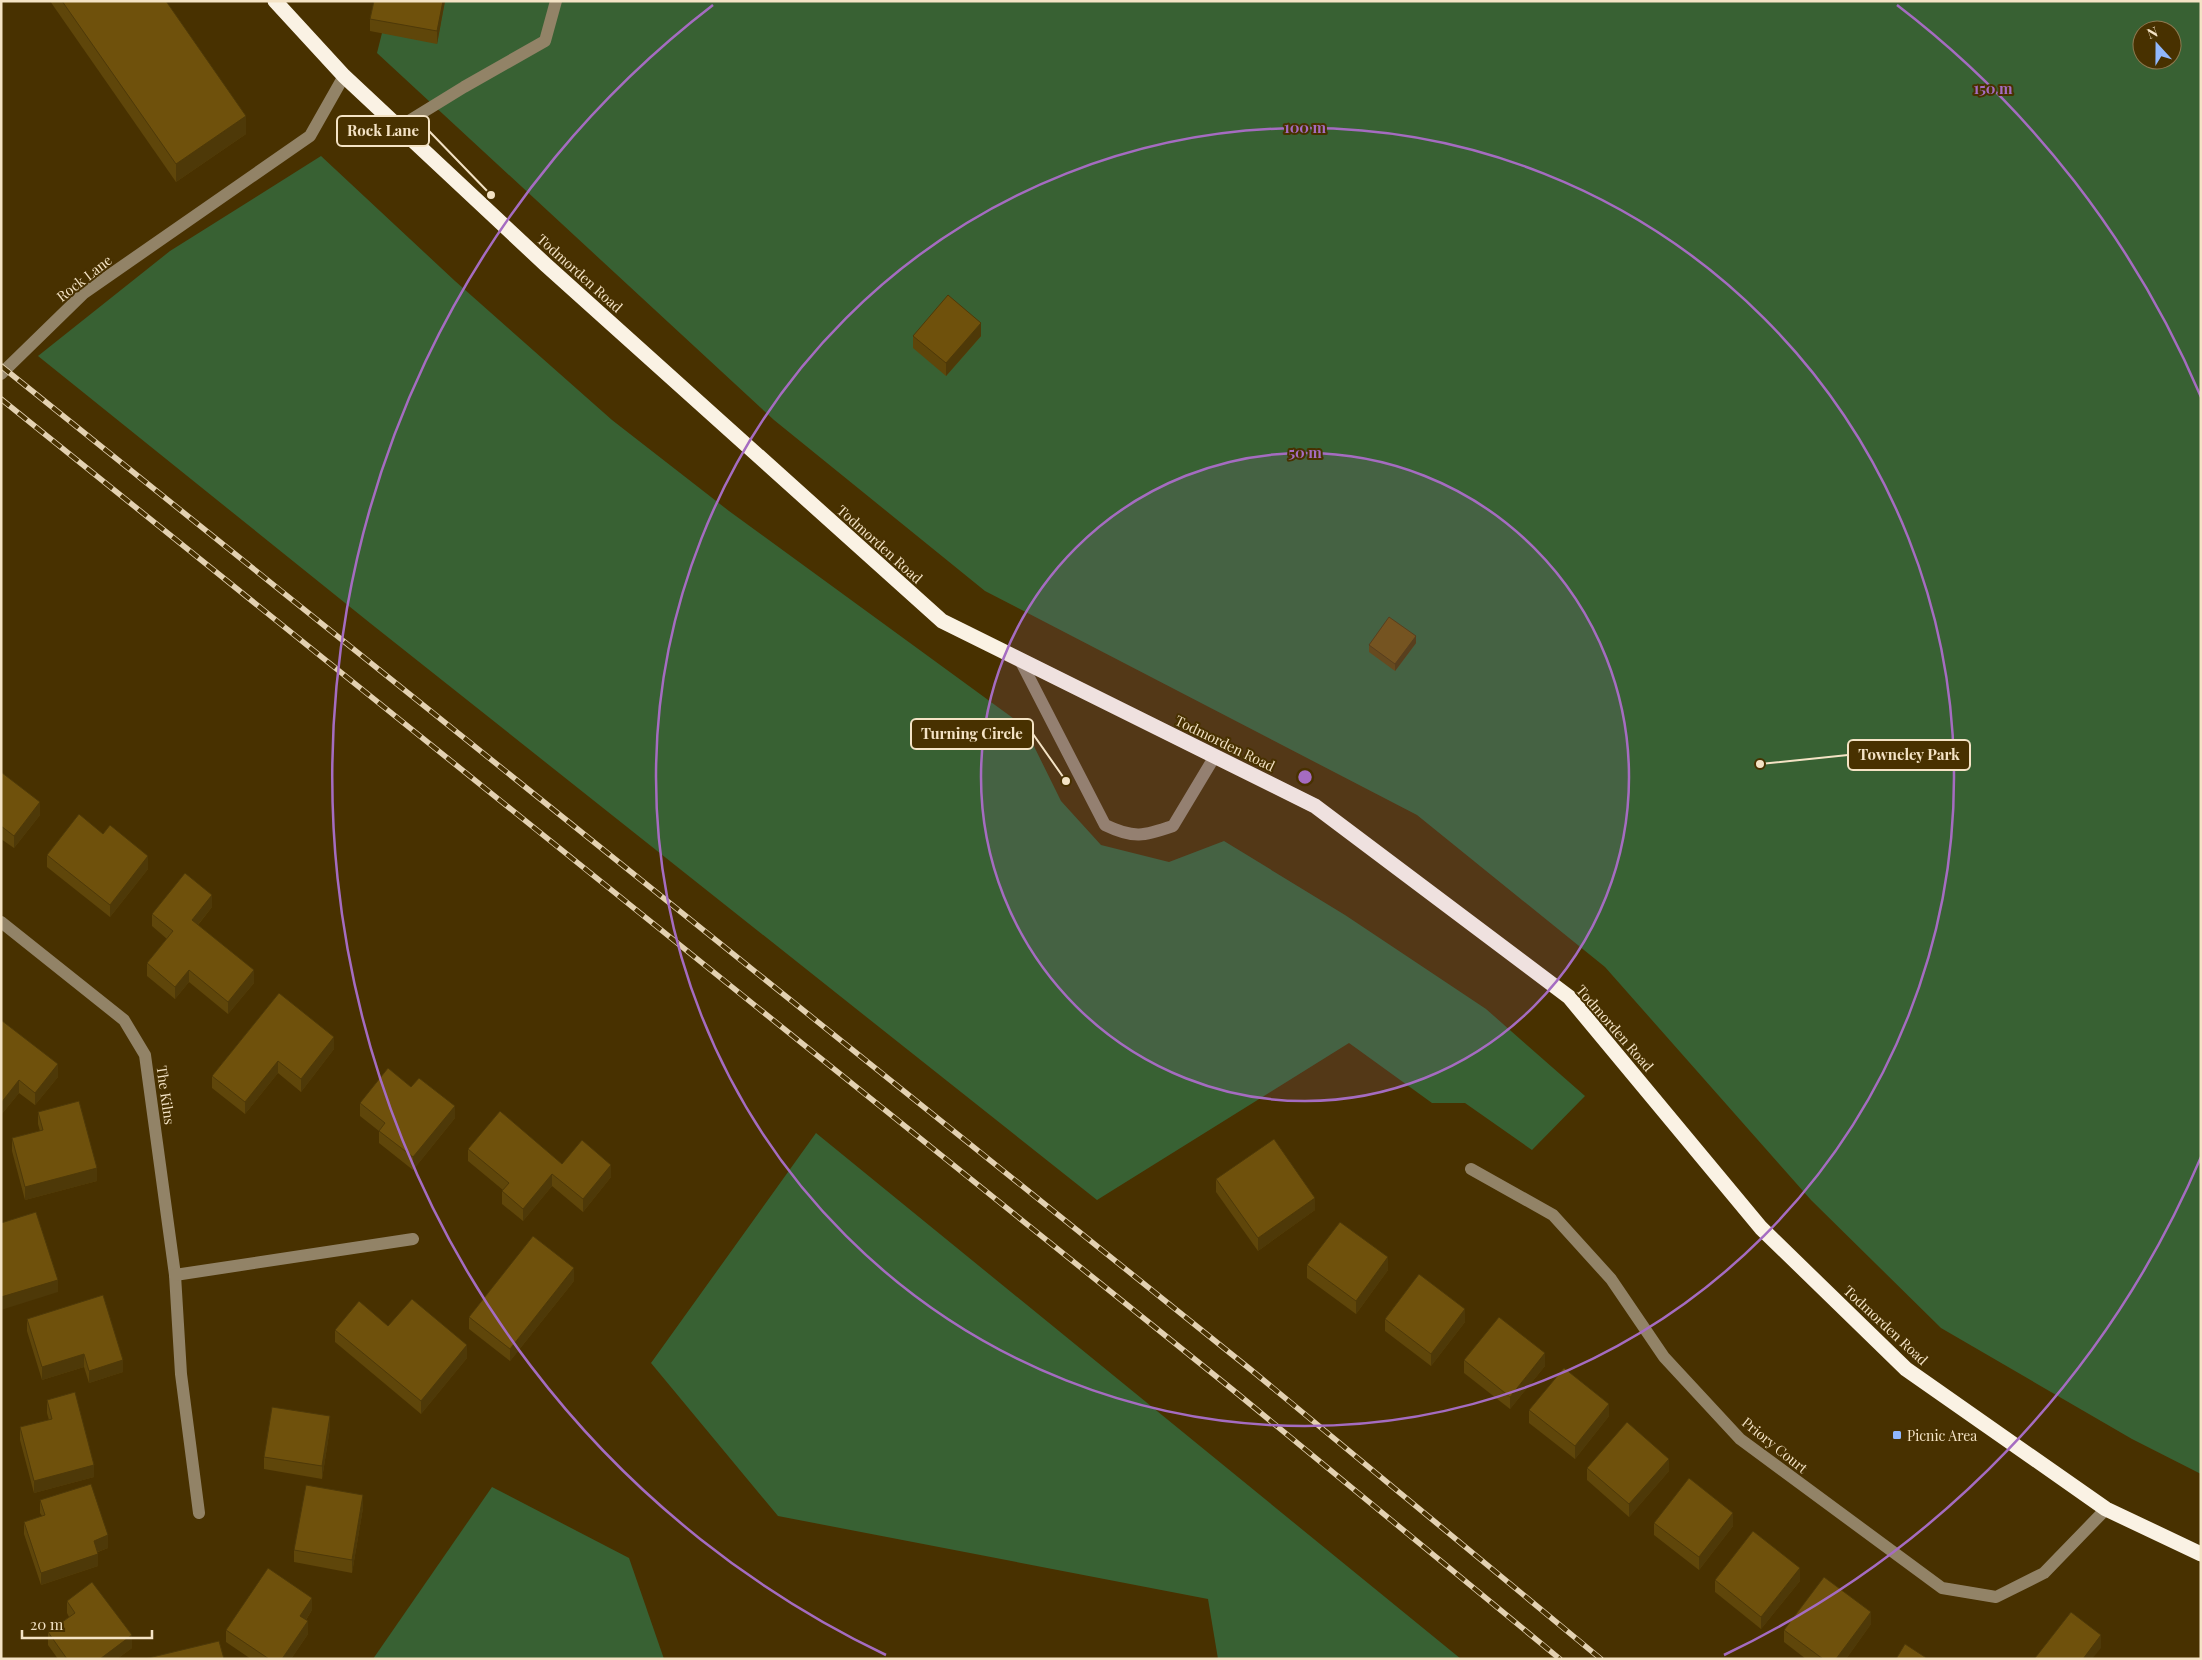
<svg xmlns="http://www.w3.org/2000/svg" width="2202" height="1660" font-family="'Playfair Display',serif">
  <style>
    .green { fill: #386133; fill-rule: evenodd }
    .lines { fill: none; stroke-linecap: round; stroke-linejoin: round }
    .minor { stroke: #928367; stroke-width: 12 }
    .highway { stroke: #faf2e4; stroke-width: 15 }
    .rail-casing { stroke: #e3d1b1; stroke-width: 5.5 }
    .rail { stroke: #483100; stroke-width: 4; stroke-dasharray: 11; stroke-linecap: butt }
    .wall { fill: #5f460a }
    .shaded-wall { fill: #4e3908 }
    .building { fill: #6f510c; stroke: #4e3908 }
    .ring { fill: none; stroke: #a56cc1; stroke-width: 2.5 }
    .poi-dot { fill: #91b8fd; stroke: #483100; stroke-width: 2 }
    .labels { text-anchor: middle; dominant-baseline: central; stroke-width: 4; stroke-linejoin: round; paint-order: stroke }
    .street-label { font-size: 14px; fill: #f4e3c5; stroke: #483100 }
    .poi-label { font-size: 14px; fill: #f4e3c5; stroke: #483100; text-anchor: start }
    .centre { fill: #a56cc1; stroke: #483100; stroke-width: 2.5 }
    .ring-label { font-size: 15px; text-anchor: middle; font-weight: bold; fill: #a56cc1; stroke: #483100; stroke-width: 4; stroke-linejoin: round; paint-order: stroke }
    .leader { fill: none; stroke: #f4e3c5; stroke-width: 2 }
    .callout-dot { fill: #f4e3c5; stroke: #483100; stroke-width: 2 }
    .callout { fill: #483100; stroke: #f4e3c5; stroke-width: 2 }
    .callout-label { font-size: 15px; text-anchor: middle; font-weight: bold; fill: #f4e3c5 }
  </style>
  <rect width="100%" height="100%" fill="#483100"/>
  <g class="green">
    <path d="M390,1h1811v1473l-69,-35 -191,-111 -130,-128 -206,-233 -188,-152 -432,-224 -211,-171 -397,-367zM2142,30h30v30h-30z"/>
    <polygon points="321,156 455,281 612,420 729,511 1024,726 1061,801 1101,845 1169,862 1224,841 1345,915 1486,1009 1585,1096 1532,1150 1465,1103 1432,1103 1349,1043 1097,1200 370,623 38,356 170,251"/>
    <polygon points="816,1133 1461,1659 1218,1659 1208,1599 778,1516 651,1363"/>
    <polygon points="492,1487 629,1558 664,1659 373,1659"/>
  </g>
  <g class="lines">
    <g class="minor">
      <polyline points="399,127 464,87 545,41 556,1"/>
      <polyline points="1,374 84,293 310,136 344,76"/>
      <path d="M1020,660l85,165c29,14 39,11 68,1l42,-70"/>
      <polyline points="1,922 124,1020 145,1055 175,1275 181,1374 199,1513"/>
      <polyline points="1471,1169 1553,1215 1611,1279 1664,1357 1740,1439 1942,1588 1996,1597 2044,1573 2106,1509"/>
      <polyline points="175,1275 413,1239"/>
    </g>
    <polyline class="highway" points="275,1 344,76 546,265 942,621 1315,806 1569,997 1761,1228 1906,1369 2106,1509 2201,1554"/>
    <g class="rail-casing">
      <g id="rail">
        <polyline points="1,366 1250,1369 1601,1659"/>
        <polyline points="1,399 1233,1390 1560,1659"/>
      </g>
    </g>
    <use href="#rail" class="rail"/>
  </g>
  <g class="wall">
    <polygon points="50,1 166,1 246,134 176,182"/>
    <polygon points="374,1 445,1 437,44 370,31 370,19"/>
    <polygon points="913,336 981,336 946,376 913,348"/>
    <polygon points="1416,643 1395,671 1369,652 1369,645"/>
    <polygon points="1,772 40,815 14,848 1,839"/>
    <polygon points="103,834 148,869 110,917 47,867 47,855"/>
    <polygon points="212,907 198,925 254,983 228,1014 189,982 175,999 147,976 147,963 167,939 152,926 152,914"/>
    <polygon points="279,993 334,1049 301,1092 278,1073 245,1114 212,1088 212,1076"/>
    <polygon points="1,1020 58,1077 35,1105 19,1093 1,1115"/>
    <polygon points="411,1087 455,1118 413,1170 379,1143 379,1131 360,1116 360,1103"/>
    <polygon points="38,1112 97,1181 25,1200 12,1151 12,1138 40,1131 38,1124"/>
    <polygon points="468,1149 562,1164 611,1177 583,1212 552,1186 523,1221 502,1204 502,1191 503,1190 468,1161"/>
    <polygon points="1216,1179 1315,1210 1258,1251 1216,1192"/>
    <polygon points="1307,1265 1388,1270 1356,1314 1307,1278"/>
    <polygon points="574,1281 510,1361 469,1329 469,1317"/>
    <polygon points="27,1319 123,1372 89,1383 84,1367 42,1380 27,1331"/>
    <polygon points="1385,1319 1465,1322 1431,1366 1385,1331"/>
    <polygon points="388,1326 467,1358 421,1414 335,1342 335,1330"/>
    <polygon points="1464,1360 1545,1366 1510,1409 1464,1373"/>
    <polygon points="47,1400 94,1477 34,1493 20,1440 20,1427 49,1420 47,1413"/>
    <polygon points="1529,1410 1609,1416 1575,1459 1529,1423"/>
    <polygon points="330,1428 322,1479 264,1469 264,1457"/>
    <polygon points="1587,1468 1669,1471 1629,1517 1587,1480"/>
    <polygon points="40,1500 108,1548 98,1552 98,1566 41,1585 24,1534 24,1522 42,1516 40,1513"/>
    <polygon points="363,1508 352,1573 294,1562 294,1550"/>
    <polygon points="1654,1523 1733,1526 1699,1570 1654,1535"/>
    <polygon points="1715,1580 1800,1581 1761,1629 1715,1592"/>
    <polygon points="67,1601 132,1648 117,1659 58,1659 48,1645 48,1632 69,1617 67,1613"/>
    <polygon points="312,1610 306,1620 308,1634 291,1659 251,1659 226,1642 226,1630"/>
    <polygon points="1871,1624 1846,1659 1806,1659 1784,1642 1784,1630"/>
  </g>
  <g class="shaded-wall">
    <polygon points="443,1 445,1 437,44 437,31"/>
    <polygon points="246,116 246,134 176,182 176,164"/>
    <polygon points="981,323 981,336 946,376 946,363"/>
    <polygon points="1416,636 1416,643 1395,671 1395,664"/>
    <polygon points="40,802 40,815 14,848 14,836"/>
    <polygon points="148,856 148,869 110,917 110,905"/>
    <polygon points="212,895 212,907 192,932 192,920"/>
    <polygon points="189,970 189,982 175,999 175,987"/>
    <polygon points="254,970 254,983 228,1014 228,1002"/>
    <polygon points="334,1037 334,1049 301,1092 301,1079"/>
    <polygon points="278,1061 278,1073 245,1114 245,1102"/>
    <polygon points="58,1064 58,1077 35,1105 35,1093"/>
    <polygon points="19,1080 19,1093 1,1115 1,1103"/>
    <polygon points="455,1106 455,1118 413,1170 413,1157"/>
    <polygon points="611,1165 611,1177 583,1212 583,1199"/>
    <polygon points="97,1168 97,1181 25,1200 25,1187"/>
    <polygon points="552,1174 552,1186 523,1221 523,1209"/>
    <polygon points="1315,1198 1315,1210 1258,1251 1258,1238"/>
    <polygon points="1388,1257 1388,1270 1356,1314 1356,1301"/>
    <polygon points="574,1268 574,1281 510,1361 510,1349"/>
    <polygon points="58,1280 58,1292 1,1310 1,1297"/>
    <polygon points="1465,1309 1465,1322 1431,1366 1431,1354"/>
    <polygon points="467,1345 467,1358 421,1414 421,1401"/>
    <polygon points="1545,1353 1545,1366 1510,1409 1510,1397"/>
    <polygon points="84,1354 84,1367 42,1380 42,1367"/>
    <polygon points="123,1360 123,1372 89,1383 89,1371"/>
    <polygon points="1609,1404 1609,1416 1575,1459 1575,1446"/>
    <polygon points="330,1416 330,1428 322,1479 322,1466"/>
    <polygon points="1669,1459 1669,1471 1629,1517 1629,1504"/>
    <polygon points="94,1465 94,1477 34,1493 34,1481"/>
    <polygon points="363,1495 363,1508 352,1573 352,1560"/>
    <polygon points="1733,1513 1733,1526 1699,1570 1699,1557"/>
    <polygon points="108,1535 108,1548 94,1553 94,1541"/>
    <polygon points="98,1554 98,1566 41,1585 41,1573"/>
    <polygon points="1800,1568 1800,1581 1761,1629 1761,1617"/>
    <polygon points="312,1598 312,1610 300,1629 300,1616"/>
    <polygon points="1871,1612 1871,1624 1846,1659 1836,1659"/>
    <polygon points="308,1621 308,1634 291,1659 282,1659"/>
    <polygon points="132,1635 132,1648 117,1659 100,1659"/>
    <polygon points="2101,1635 2101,1648 2092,1659 2083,1659"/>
  </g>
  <g class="building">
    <polygon points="62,1 166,1 246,116 176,164"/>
    <polygon points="374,1 443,1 437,31 370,19"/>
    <polygon points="948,295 981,323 946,363 913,336"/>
    <polygon points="1389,617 1416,636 1395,664 1369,645"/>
    <polygon points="1,772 40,802 14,836 1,826"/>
    <polygon points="79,814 103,834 110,825 148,856 110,905 47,855"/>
    <polygon points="185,873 212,895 192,920 254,970 228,1002 189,970 175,987 147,963 173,931 152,914"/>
    <polygon points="279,993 334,1037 301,1079 278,1061 245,1102 212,1076"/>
    <polygon points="1,1020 58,1064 35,1093 19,1080 1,1103"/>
    <polygon points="388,1068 411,1087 419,1078 455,1106 413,1157 379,1131 385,1123 360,1103"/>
    <polygon points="79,1101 97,1168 25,1187 12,1138 43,1130 38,1112"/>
    <polygon points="500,1111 562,1164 582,1140 611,1165 583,1199 552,1174 523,1209 502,1191 509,1183 468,1149"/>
    <polygon points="1274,1139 1315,1198 1258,1238 1216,1179"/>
    <polygon points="36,1212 58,1280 1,1297 1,1223"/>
    <polygon points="1340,1222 1388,1257 1356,1301 1307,1265"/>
    <polygon points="533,1236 574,1268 510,1349 469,1317"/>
    <polygon points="1419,1274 1465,1309 1431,1354 1385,1319"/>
    <polygon points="103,1295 123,1360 89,1371 84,1354 42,1367 27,1319"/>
    <polygon points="412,1299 467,1345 421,1401 335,1330 359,1301 388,1326"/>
    <polygon points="1499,1317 1545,1353 1510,1397 1464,1360"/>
    <polygon points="1564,1368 1609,1404 1575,1446 1529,1410"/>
    <polygon points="75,1392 94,1465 34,1481 20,1427 52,1419 47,1400"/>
    <polygon points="272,1407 330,1416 322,1466 264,1457"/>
    <polygon points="1627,1422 1669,1459 1629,1504 1587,1468"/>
    <polygon points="1689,1478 1733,1513 1699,1557 1654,1523"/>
    <polygon points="91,1484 108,1535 94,1541 98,1554 41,1573 24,1522 45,1515 40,1500"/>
    <polygon points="306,1485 363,1495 352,1560 294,1550"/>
    <polygon points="1753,1531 1800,1568 1761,1617 1715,1580"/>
    <polygon points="268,1568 312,1598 300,1616 308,1621 282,1659 269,1659 226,1630"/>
    <polygon points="1824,1577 1871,1612 1836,1659 1823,1659 1784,1630"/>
    <polygon points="92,1582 132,1635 100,1659 67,1659 48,1632 75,1613 67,1601"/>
    <polygon points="2071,1612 2101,1635 2083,1659 2036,1659 2035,1658"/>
    <polygon points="219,1641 224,1659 144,1659"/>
    <polygon points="1905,1644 1928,1659 1896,1659"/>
  </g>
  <circle cx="1305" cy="777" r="324" fill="#a56cc1" fill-opacity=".12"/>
  <g class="ring">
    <circle cx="1305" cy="777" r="324"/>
    <circle cx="1305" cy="777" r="649"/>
    <path d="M2201 1157A973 973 0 0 1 1724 1655M886 1655A973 973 0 0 1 713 5M1897 5A973 973 0 0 1 2201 397"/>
  </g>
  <rect class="poi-dot" x="1892" y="1430" width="10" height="10" rx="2.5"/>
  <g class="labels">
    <g class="street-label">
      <text transform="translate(580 273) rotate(42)">Todmorden Road</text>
      <text transform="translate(84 278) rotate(-38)">Rock Lane</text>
      <text transform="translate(880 544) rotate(42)">Todmorden Road</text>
      <text transform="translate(1225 743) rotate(26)">Todmorden Road</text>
      <text transform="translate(1615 1028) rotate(49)">Todmorden Road</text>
      <text transform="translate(166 1095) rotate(82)">The Kilns</text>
      <text transform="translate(1886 1325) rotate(43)">Todmorden Road</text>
      <text transform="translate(1775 1445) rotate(39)">Priory Court</text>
    </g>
    <g class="poi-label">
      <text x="1907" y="1435">Picnic Area</text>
    </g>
  </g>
  <circle cx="1305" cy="777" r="8" class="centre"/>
  <g class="ring-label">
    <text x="1993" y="94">150 m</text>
    <text x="1305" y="133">100 m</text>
    <text x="1305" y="458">50 m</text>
  </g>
  <path class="leader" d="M491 195L429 131M1066 781L1033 734M1760 764L1848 755"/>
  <g class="callout-dot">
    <circle cx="491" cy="195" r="5"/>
    <circle cx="1066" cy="781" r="5"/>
    <circle cx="1760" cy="764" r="5"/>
  </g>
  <g class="callout">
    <rect x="337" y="116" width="92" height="30" rx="5"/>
    <rect x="911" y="719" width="122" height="30" rx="5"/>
    <rect x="1848" y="740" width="122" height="30" rx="5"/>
  </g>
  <g class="callout-label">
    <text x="383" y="136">Rock Lane</text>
    <text x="972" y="739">Turning Circle</text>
    <text x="1909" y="760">Towneley Park</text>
  </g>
  <rect width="2202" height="1660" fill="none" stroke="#f4e3c5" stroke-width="5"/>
  <g transform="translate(2157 45) rotate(339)"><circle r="24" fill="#483100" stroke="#8d784f"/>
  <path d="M0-4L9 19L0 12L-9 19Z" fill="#91b8fd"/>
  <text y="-8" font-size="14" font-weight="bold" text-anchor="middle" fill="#f4e3c5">N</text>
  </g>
  <path d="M22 1630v8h130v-8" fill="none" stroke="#f4e3c5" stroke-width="2.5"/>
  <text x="30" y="1630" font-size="15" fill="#f4e3c5" stroke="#483100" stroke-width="4" paint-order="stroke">20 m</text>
</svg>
